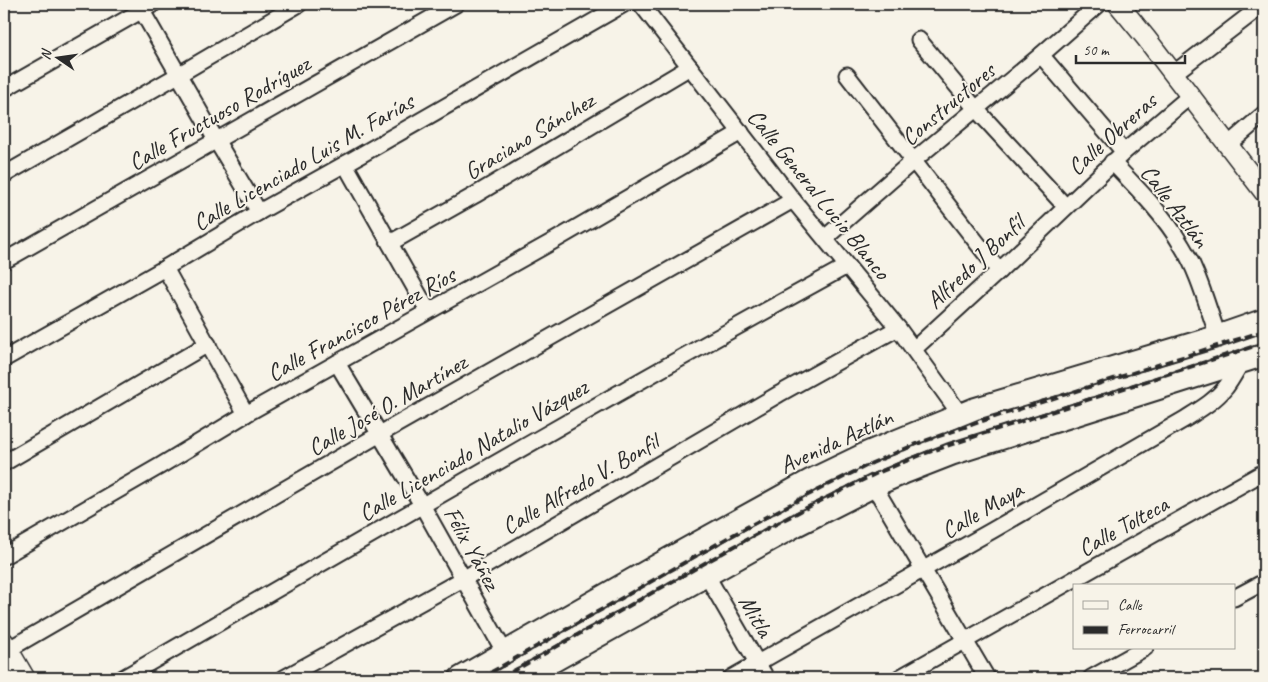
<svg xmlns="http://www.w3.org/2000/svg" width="1268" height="682" font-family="Caveat,sans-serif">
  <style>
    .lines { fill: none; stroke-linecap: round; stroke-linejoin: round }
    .minor-casing { stroke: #2b2b2b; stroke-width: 19 }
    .tertiary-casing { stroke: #2b2b2b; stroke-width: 22 }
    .secondary-casing { stroke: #2b2b2b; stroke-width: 25 }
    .minor { stroke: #f7f3e8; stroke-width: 15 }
    .tertiary { stroke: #f7f3e8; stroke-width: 19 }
    .secondary { stroke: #f7f3e8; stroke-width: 21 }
    .rail { stroke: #2b2b2b; stroke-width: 4; stroke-dasharray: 8 4; stroke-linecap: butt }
    .labels { text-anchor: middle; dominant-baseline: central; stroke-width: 4; stroke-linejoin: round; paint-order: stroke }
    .street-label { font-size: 24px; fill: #2b2b2b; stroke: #f7f3e8 }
  </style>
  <rect width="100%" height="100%" fill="#f7f3e8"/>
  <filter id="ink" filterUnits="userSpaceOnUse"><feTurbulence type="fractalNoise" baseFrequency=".02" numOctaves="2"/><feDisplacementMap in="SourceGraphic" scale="10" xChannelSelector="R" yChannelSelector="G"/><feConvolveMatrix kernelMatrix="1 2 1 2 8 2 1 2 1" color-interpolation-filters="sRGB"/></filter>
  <g filter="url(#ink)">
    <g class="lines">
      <g class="minor-casing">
        <g id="minor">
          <polyline points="138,4 216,140 259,212"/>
          <polyline points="641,4 793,200 898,328 960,414"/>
          <polyline points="919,40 976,109 1066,207"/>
          <polyline points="1041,55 1124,152"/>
          <polyline points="1173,74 1251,14"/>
          <polyline points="847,75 999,271"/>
          <polyline points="4,89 153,4"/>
          <polyline points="1228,145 1264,114"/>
          <path d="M1112,162c25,26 52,53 70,84 17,27 25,60 36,90"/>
          <polyline points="345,164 428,311"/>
          <polyline points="4,175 178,75 299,4"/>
          <polyline points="825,238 913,161 1041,55 1099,4"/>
          <polyline points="390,243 475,195 690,67"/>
          <polyline points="4,261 456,4"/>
          <polyline points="165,268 246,414"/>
          <polyline points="914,349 999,271 1124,152 1190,96"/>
          <polyline points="4,359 165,268 259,212 345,164 624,4"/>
          <polyline points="337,363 422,505 505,653"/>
          <polyline points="4,463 208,344"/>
          <polyline points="874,486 987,678"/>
          <polyline points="4,556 160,466 246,414 557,239 741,132"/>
          <polyline points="707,576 766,678"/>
          <polyline points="1234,598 1264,582"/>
          <polyline points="4,652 380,434 793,200"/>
          <path d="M123,678c241,-139 481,-279 724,-412"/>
          <polyline points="284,678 463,579 779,394 898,328"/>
          <path d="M731,678l262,-148 192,-111c14,-9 30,-18 41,-32 6,-8 10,-16 15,-24"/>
          <polyline points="899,678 1264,472"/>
          <polyline points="1091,678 1145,648"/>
        </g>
      </g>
      <g class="tertiary-casing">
        <g id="tertiary">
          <polyline points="1118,4 1146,38 1264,192"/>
          <polyline points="4,642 25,678"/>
        </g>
      </g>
      <g class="secondary-casing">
        <g id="secondary">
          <polyline points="460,678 668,559 811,480 869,452 974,409 1218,336 1264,320"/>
          <polyline points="523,678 795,526 874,486 906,472 952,454 1264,355"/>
        </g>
      </g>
      <use href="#minor" class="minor"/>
      <use href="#tertiary" class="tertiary"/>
      <use href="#secondary" class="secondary"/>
      <g class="rail">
        <polyline points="481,678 747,527 808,495 872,463 919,443 985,420 1264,331"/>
        <polyline points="501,678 751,537 814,504 877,473 923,454 988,432 1264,343"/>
      </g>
    </g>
  </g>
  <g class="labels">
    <g class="street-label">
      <text transform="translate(948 104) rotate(-40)">Constructores</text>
      <text transform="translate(219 113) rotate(-30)">Calle Fructuoso Rodríguez</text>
      <text transform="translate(1112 134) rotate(-42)">Calle Obreras</text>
      <text transform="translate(529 136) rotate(-31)">Graciano Sánchez</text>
      <text transform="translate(303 162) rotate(-30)">Calle Licenciado Luis M. Farías</text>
      <text transform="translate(819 194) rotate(51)">Calle General Lucio Blanco</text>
      <text transform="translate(1175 206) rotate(53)">Calle Aztlán</text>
      <text transform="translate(975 262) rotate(-43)">Alfredo J Bonfíl</text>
      <text transform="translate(361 324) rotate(-29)">Calle Francisco Pérez Ríos</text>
      <text transform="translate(387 405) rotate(-30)">Calle José O. Martínez</text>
      <text transform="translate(836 441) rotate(-25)">Avenida Aztlán</text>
      <text transform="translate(473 450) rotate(-30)">Calle Licenciado Natalio Vázquez</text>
      <text transform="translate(580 484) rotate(-30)">Calle Alfredo V. Bonfil</text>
      <text transform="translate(982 510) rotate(-30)">Calle Maya</text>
      <text transform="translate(1123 526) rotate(-29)">Calle Tolteca</text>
      <text transform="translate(472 548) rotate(61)">Félix Yáñez</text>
      <text transform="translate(756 616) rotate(60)">Mitla</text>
    </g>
  </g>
  <rect width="1268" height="682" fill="none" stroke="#f7f3e8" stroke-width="20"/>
  <rect x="10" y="10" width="1248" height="662" fill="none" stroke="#2b2b2b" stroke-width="2" filter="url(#ink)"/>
  <rect x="1073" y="584" width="162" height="65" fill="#f7f3e8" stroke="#a5a39c"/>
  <rect x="1083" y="601" width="25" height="8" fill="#f7f3e8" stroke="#a5a39c"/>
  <text x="1118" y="610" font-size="15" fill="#2b2b2b">Calle</text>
  <rect x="1083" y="626" width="25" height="8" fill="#2b2b2b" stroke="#a5a39c"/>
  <text x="1118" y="634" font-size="15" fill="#2b2b2b">Ferrocarril</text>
  <g transform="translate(58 58) rotate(283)" stroke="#f7f3e8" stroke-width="4" paint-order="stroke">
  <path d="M0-4L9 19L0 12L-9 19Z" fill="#2b2b2b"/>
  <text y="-8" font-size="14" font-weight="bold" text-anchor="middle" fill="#2b2b2b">N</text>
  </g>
  <path d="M1076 55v8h109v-8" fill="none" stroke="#2b2b2b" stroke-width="2.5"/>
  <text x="1083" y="55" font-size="15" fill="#2b2b2b" stroke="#f7f3e8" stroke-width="4" paint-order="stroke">50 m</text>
</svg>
